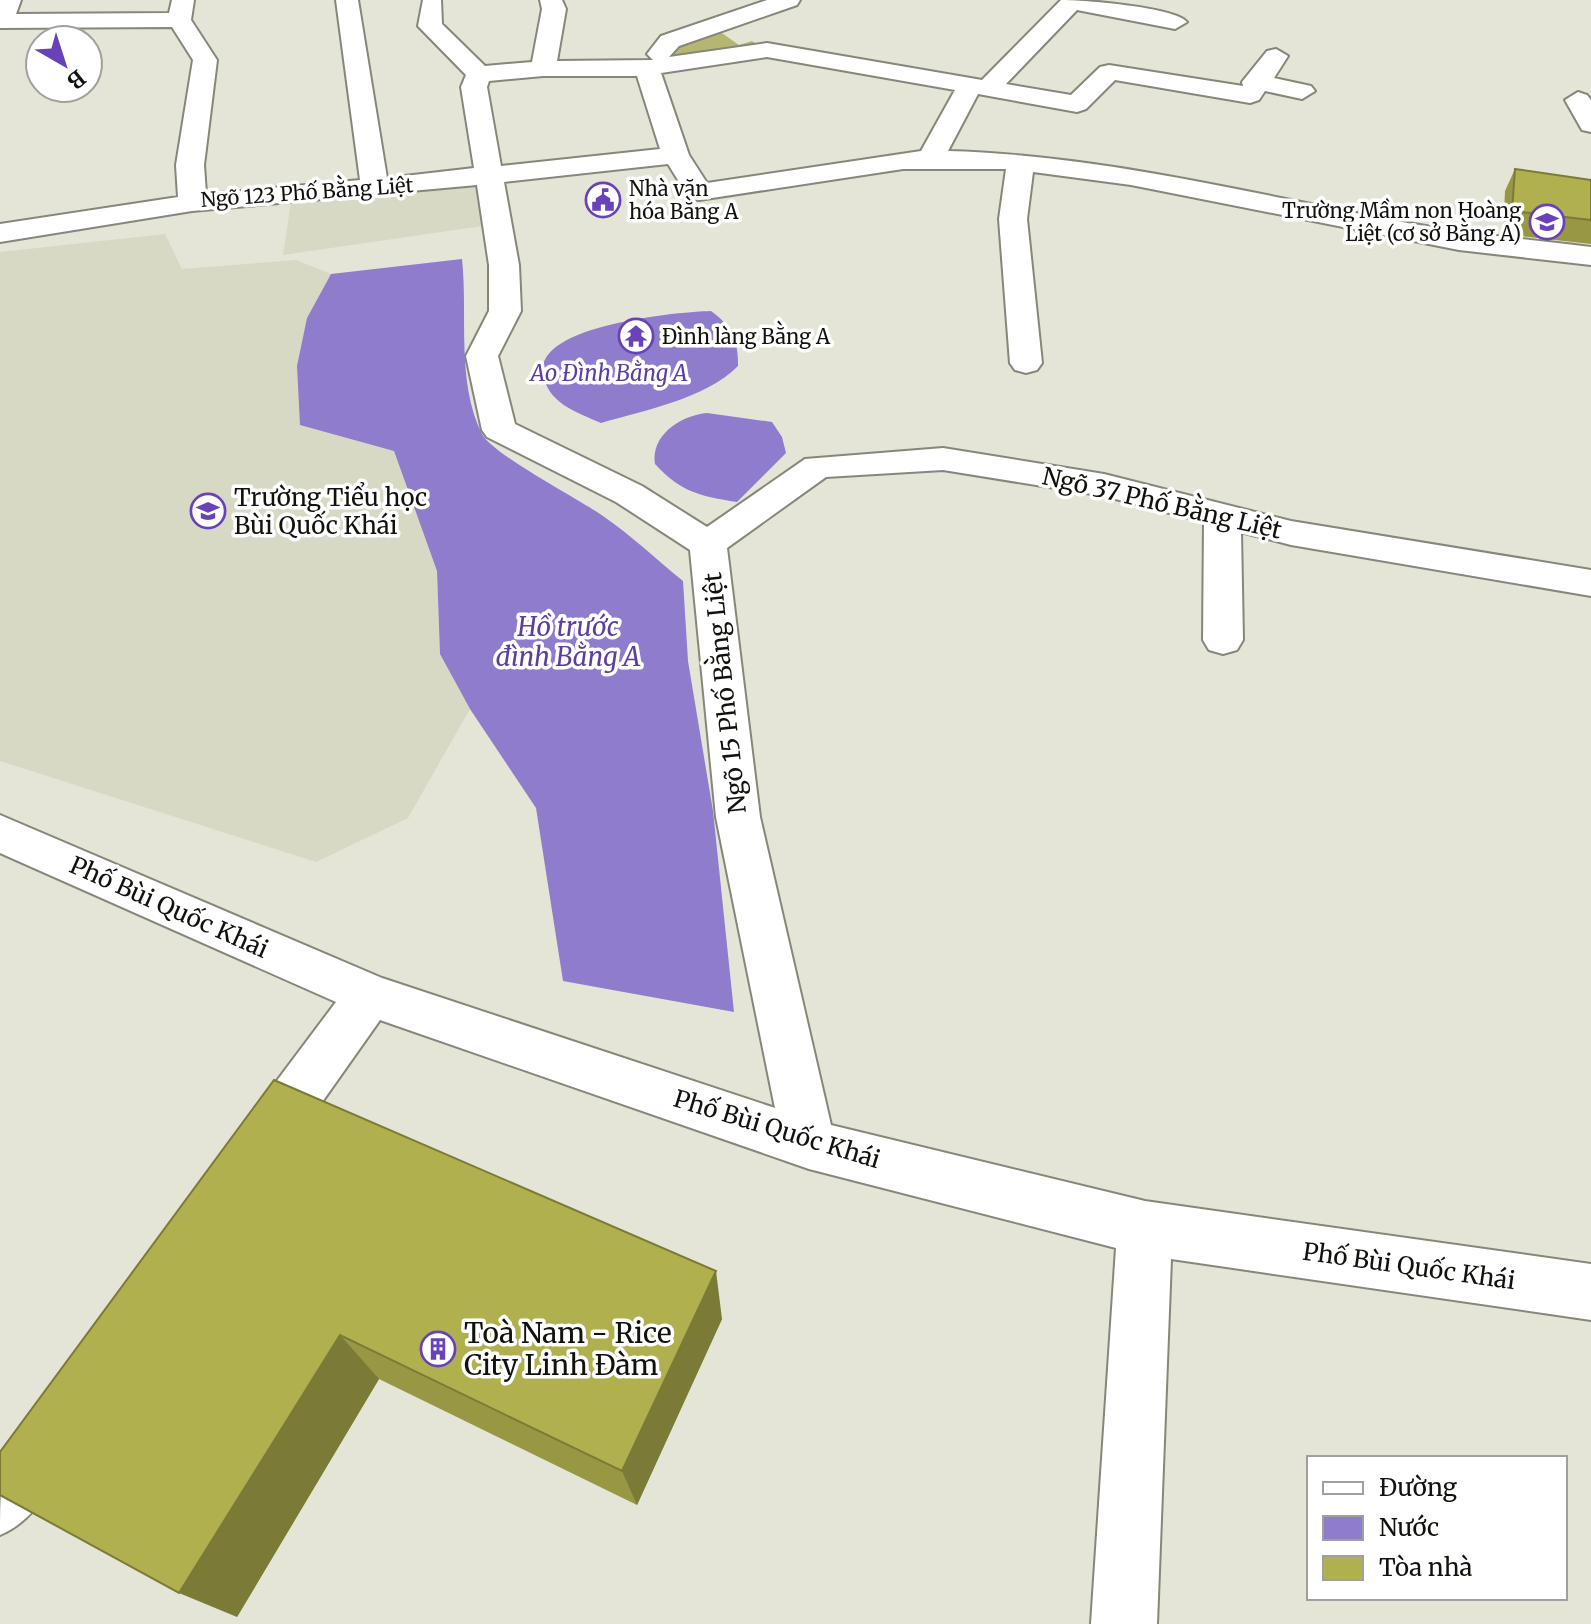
<svg xmlns="http://www.w3.org/2000/svg" width="1591" height="1624" font-family="Merriweather,serif">
  <style>
    .built { fill: #d8d9c4 }
    .green { fill: #b5b66f }
    .water { fill: #8f7ccd }
    .lines { fill: none; stroke-linecap: round; stroke-linejoin: round }
    .minor-casing { stroke: #86877a; stroke-width: 4 }
    .minor { fill: #fff; fill-rule: evenodd }
    .wall { fill: #979744 }
    .shaded-wall { fill: #7b7b37 }
    .building { fill: #b0b04f; stroke: #7b7b37; stroke-width: 2 }
    .labels { text-anchor: middle; dominant-baseline: central; stroke-width: 7; stroke-linejoin: round; paint-order: stroke }
    .far-poi-label { font-size: 20px; fill: #11120d; stroke: #fff; text-anchor: start }
    .far-street-label { font-size: 20px; fill: #11120d; stroke: #fff }
    .far-water-label { font-size: 22px; font-style: italic; fill: #5c3e9f; stroke: #fff }
    .poi-label { font-size: 24px; fill: #11120d; stroke: #fff; text-anchor: start }
    .street-label { font-size: 24px; fill: #11120d; stroke: #fff }
    .water-label { font-size: 26px; font-style: italic; fill: #5c3e9f; stroke: #fff }
    .near-poi-label { font-size: 28px; fill: #11120d; stroke: #fff; text-anchor: start }
  </style>
  <rect width="100%" height="100%" fill="#e4e5d7"/>
  <g class="built">
    <polygon points="488,181 496,224 283,255 291,202"/>
    <polygon points="165,234 182,269 296,260 331,274 307,318 394,451 437,571 440,654 470,709 408,818 316,862 0,761 0,252"/>
  </g>
  <polygon class="green" points="716,29 739,45 752,41 763,49 663,57 659,54"/>
  <g class="water">
    <path d="M462,259c6,56 -6,123 20,175 10,20 98,66 121,82 28,19 54,44 80,65l5,80 25,150 21,201 -171,-31 -27,-173 -66,-99 -30,-55 -3,-83 -43,-120 -94,-26 -3,-59 10,-48 24,-44z"/>
    <path d="M711,311c20,14 28,31 27,55 -33,33 -93,44 -137,57 -25,-11 -54,-20 -58,-50 -7,-48 134,-61 168,-62z"/>
    <path d="M707,413l65,9 10,15 4,16 -49,49c-38,-6 -56,-10 -82,-38 -5,-29 27,-49 52,-51z"/>
  </g>
  <g class="lines">
    <g class="minor-casing">
      <g id="minor">
        <path d="M0,0h21l-5,14 153,-1 3,-13h22l-3,20 26,40 -13,105 2,29 154,-14 -24,-180h22l29,178 87,-10 -13,-81 5,-12 -48,-49 5,-26h18l1,24 43,42 47,-4 10,-53 -2,-9h22l4,9 -9,52 96,-1 -6,-6 14,-18 106,-36h33l-3,5 -118,41 -10,11 98,-14 215,37 79,-80c22,0 114,7 126,22l-12,7 -98,-19 -71,74 65,11 29,-28 9,-2 134,21 -1,-4 25,-31 9,-2 12,7 -14,22 37,8 4,5 -13,8 -37,-8 -6,9 -9,3 -135,-23 -29,29 -9,3 -99,-18 -30,57c151,4 296,41 444,69 66,13 132,19 199,27v18l-132,-15 -328,-65 -98,-13 -6,47 15,144 -5,7 -11,3 -11,-3 -5,-7 -11,-144 7,-50h-103l-204,31 -10,-2 -21,-34 -164,18 15,83 2,46 -23,45 17,68 127,62 65,41 98,-68 138,-11 161,26 187,47 300,49v26l-300,-51 -50,-13 2,108 -6,10 -14,4 -14,-4 -6,-10 1,-118 -100,-26 -161,-26 -117,7 -99,71 33,269 71,308 314,76 446,63v56l-420,-61 -14,365h-66l25,-376 -307,-79 -429,-149 -96,136 -19,8 -19,-8 -7,-17 7,-17 90,-120 -336,-149v-38l382,163 393,130 -59,-291 -26,-267 -74,-48 -129,-65 -5,-7 -16,-74 23,-45v-46l-12,-80 -285,26 -192,31v-18l178,-27 -2,-32 17,-105 -21,-33 -172,1zM767,57l188,33 -34,61 -214,32 -18,-28 -28,-82zM543,76h94l23,73 -159,17 -14,-79 2,-6z"/>
        <polygon points="1578,92 1587,95 1591,100 1591,132 1582,130 1565,100"/>
        <path d="M39,1420l21,9 9,21c-14,34 -35,71 -69,85 0,-50 0,-93 39,-115z"/>
      </g>
    </g>
    <use href="#minor" class="minor"/>
  </g>
  <g class="wall">
    <polygon points="1515,169 1591,180 1591,244 1503,234 1505,191"/>
    <polygon points="274,1080 722,1319 637,1505 379,1379 237,1617"/>
  </g>
  <g class="shaded-wall">
    <polygon points="716,1271 722,1319 637,1505 622,1471"/>
    <polygon points="340,1335 379,1379 237,1617 179,1593"/>
  </g>
  <g class="building">
    <polygon points="1515,169 1591,180 1591,220 1512,211"/>
    <polygon points="274,1080 716,1271 622,1471 340,1335 179,1593 0,1495 0,1452"/>
  </g>
  <defs>
    <g id="civic-ring" transform="scale(1.8)"><circle r="9.5" fill="#fff" stroke="#6942ba" stroke-width="1.5"/><path d="M-.6-6.5H3V-4.5H.6V-3L4-1V1h2V6H-6V1h2V-1L-.6-3ZM-1.2 2.5V6h2.4V2.5Z" fill="#6942ba"/></g>
    <g id="school-ring" transform="scale(1.8)"><circle r="9.5" fill="#fff" stroke="#6942ba" stroke-width="1.5"/><path d="M0-5L7-2L0 1L-7-2ZM-4 1L0 2.5L4 1V4Q0 6-4 4Z" fill="#6942ba"/></g>
    <g id="temple-ring" transform="scale(1.8)"><circle r="9.5" fill="#fff" stroke="#6942ba" stroke-width="1.5"/><path d="M0-6L5-2H3V0L6.5 2.5H4V6H1.5V3h-3V6H-4V2.5H-6.5L-3 0V-2H-5Z" fill="#6942ba"/></g>
    <g id="building-ring" transform="scale(1.8)"><circle r="9.5" fill="#fff" stroke="#6942ba" stroke-width="1.5"/><path d="M-4-6H4V6H1V3H-1V6H-4ZM-2.5-4.3h1.7v1.8h-1.7ZM.8-4.3h1.7v1.8H.8ZM-2.5-1h1.7V.8h-1.7ZM.8-1h1.7V.8H.8Z" fill="#6942ba"/></g>
  </defs>
  <g fill-rule="evenodd">
    <use href="#civic-ring" x="603" y="200"/>
    <use href="#school-ring" x="1547" y="222"/>
    <use href="#temple-ring" x="636" y="336"/>
    <use href="#school-ring" x="208" y="511"/>
    <use href="#building-ring" x="438" y="1349"/>
  </g>
  <g class="labels">
    <g class="far-poi-label">
      <text x="629" y="188">Nhà văn<tspan x="629" dy="23">hóa Bằng A</tspan></text>
      <text x="1521" y="210" text-anchor="end">Trường Mầm non Hoàng<tspan x="1521" dy="23">Liệt (cơ sở Bằng A)</tspan></text>
      <text x="662" y="336">Đình làng Bằng A</text>
    </g>
    <g class="far-street-label">
      <text transform="translate(307 192) rotate(-4)">Ngõ 123 Phố Bằng Liệt</text>
    </g>
    <g class="far-water-label">
      <text x="609" y="373">Ao Đình Bằng A</text>
    </g>
    <g class="poi-label">
      <text x="234" y="497">Trường Tiểu học<tspan x="234" dy="28">Bùi Quốc Khái</tspan></text>
    </g>
    <g class="street-label">
      <text transform="translate(1162 503) rotate(13)">Ngõ 37 Phố Bằng Liệt</text>
      <text transform="translate(725 693) rotate(-96)">Ngõ 15 Phố Bằng Liệt</text>
      <text transform="translate(169 907) rotate(24)">Phố Bùi Quốc Khái</text>
      <text transform="translate(777 1129) rotate(17)">Phố Bùi Quốc Khái</text>
      <text transform="translate(1409 1266) rotate(8)">Phố Bùi Quốc Khái</text>
    </g>
    <g class="water-label">
      <text x="568" y="626">Hồ trước<tspan x="568" dy="30">đình Bằng A</tspan></text>
    </g>
    <g class="near-poi-label">
      <text x="464" y="1333">Toà Nam - Rice<tspan x="464" dy="32">City Linh Đàm</tspan></text>
    </g>
  </g>
  <rect x="1307" y="1456" width="260" height="144" fill="#ffffff" stroke="#a0a09e" stroke-width="2"/>
  <rect x="1323" y="1482" width="40" height="12" fill="#ffffff" stroke="#a0a09e" stroke-width="2"/>
  <text x="1379" y="1496" font-size="24" fill="#11120d">Đường</text>
  <rect x="1323" y="1516" width="40" height="24" fill="#8f7ccd" stroke="#a0a09e" stroke-width="2"/>
  <text x="1379" y="1536" font-size="24" fill="#11120d">Nước</text>
  <rect x="1323" y="1556" width="40" height="24" fill="#b0b04f" stroke="#a0a09e" stroke-width="2"/>
  <text x="1379" y="1576" font-size="24" fill="#11120d">Tòa nhà</text>
  <g transform="translate(64 64) rotate(141)"><circle r="38" fill="#ffffff" stroke="#a0a09e" stroke-width="2"/>
  <path d="M0-6L14 30L0 20L-14 30Z" fill="#6942ba"/>
  <text y="-12" font-size="22" font-weight="bold" text-anchor="middle" fill="#11120d">B</text>
  </g>
</svg>
